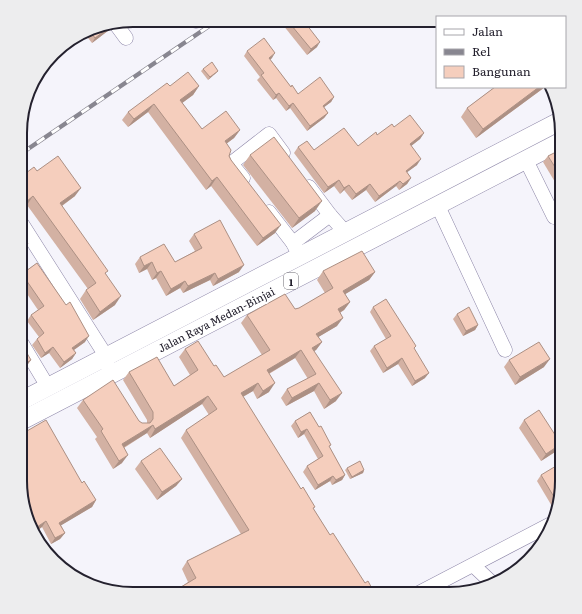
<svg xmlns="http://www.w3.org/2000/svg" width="582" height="614" font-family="Literata,serif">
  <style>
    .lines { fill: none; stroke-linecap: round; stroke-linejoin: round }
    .minor-casing { stroke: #8d86a8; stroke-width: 15 }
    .major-casing { stroke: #8d86a8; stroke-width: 19 }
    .minor { stroke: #fff; stroke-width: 14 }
    .major { stroke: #fff; stroke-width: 18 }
    .rail-casing { stroke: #888690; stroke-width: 4.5 }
    .rail { stroke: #fff; stroke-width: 3; stroke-dasharray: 9; stroke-linecap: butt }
    .wall { fill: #d3b1a3 }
    .shaded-wall { fill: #ac9084 }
    .building { fill: #f5cebd; stroke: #ac9084 }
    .labels { text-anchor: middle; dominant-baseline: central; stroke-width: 4; stroke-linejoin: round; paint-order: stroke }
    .shield { fill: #fff; stroke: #66646d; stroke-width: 1 }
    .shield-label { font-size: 10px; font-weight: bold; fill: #24212e }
    .street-label { font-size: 11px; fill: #24212e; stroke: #fff }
    .rim { fill: none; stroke: #24212e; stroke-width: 2 }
  </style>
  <rect width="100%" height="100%" fill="#f5f4fb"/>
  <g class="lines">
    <g class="minor-casing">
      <g id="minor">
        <polyline points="195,20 196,21"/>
        <polyline points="115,23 126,38"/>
        <polyline points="526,160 554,217"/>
        <polyline points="243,178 234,167 233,162 269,134 283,153"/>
        <polyline points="309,187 330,215 345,232"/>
        <polyline points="438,206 505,350"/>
        <polyline points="269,212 293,243 300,257"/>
        <polyline points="22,224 106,356 108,367"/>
        <polyline points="293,243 330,215"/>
        <polyline points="21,342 48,387"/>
        <polyline points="474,566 491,582"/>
        <polyline points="417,594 551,524"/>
      </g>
    </g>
    <g class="major-casing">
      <g id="major">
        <polyline points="21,401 560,121"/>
        <polyline points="21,421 562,141"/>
      </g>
    </g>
    <use href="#minor" class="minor"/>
    <use href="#major" class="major"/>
    <g class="rail-casing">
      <polyline id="rail" points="22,153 218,20"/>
    </g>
    <use href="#rail" class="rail"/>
  </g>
  <g class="wall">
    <polygon points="279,20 303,20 317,47 307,55"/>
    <polygon points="113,25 109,30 92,43 84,33 96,26"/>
    <polygon points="247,51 272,58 270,60 291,87 298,94 334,97 331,102 324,107 328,113 324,118 307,131 290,108 286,111 276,98 273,100 257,80 260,77 244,56"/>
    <polygon points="203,69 218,71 216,73 208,80 201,71"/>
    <polygon points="170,86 199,86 193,95 182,103 202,129 240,130 234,138 226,144 231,160 275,233 257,246 211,186 206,190 148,112 128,127 122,120 128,112"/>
    <polygon points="495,87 545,87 476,138 461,117 467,108"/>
    <polygon points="394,127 424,133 420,139 411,146 417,165 407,172 411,178 407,184 399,190 396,186 375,202 366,190 352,200 344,190 340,194 334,186 324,193 294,153 298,147 314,150 358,146 377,135"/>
    <polygon points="250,155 315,211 292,228 243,165"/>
    <polygon points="548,156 562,178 555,182 543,162"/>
    <polygon points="37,171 75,196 62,206 106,274 115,305 93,320 80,299 86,290 88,289 27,205 22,209 22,176"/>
    <polygon points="194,234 239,272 213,286 210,280 183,293 180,288 166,296 156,278 152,280 147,269 139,273 135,264 140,257 175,262 195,251 189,241"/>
    <polygon points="37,263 85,342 74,350 76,353 72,359 60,368 49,353 41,358 32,345 37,339 39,337 27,321 31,315 38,310 21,285 21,274"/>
    <polygon points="323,271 375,272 369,280 345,294 350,302 344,310 340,313 337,326 318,337 322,342 316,350 314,351 336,401 324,409 314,391 286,406 281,398 287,389 308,379 295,358 269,374 269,392 257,399 253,391 243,397 330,535 365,583 375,594 176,594 181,587 188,582 182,569 187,561 241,534 181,438 186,430 209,415 202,404 150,438 147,433 124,448 122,463 113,469 95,439 97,437 77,408 83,400 139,421 142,423 147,423 147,420 123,380 129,372 174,386 190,375 179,357 185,349 214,366 224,377 262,355 241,323 247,315 295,309 299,308 325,293 317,280"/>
    <polygon points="373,307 414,349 425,378 412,386 398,364 383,373 370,351 374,346 386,339 370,312"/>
    <polygon points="457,314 478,325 475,330 463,336 453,319"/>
    <polygon points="509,360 544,367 515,385 504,367"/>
    <polygon points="310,412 345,475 342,480 332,485 330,481 315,490 303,472 307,466 318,459 304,434 298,438 291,426 295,421"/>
    <polygon points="524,420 561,444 555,452 541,461 519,428"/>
    <polygon points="141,461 182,479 176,486 157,500 135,469"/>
    <polygon points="347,468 364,470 363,473 350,479 345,470"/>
    <polygon points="541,475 562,489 557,505 553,508 537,481"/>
    <polygon points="82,483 96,500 92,507 61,525 65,533 60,539 51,544 42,527 35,532"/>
    <polygon points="504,573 512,575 500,579"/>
  </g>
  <g class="shaded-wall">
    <polygon points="113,25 109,30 92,43 95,38"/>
    <polygon points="320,42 317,47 307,55 311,49"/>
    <polygon points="275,53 272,58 266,63 269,58"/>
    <polygon points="218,71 216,73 208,80 210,77"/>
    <polygon points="199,86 193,95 174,109 180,100"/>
    <polygon points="539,87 545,87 476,138 483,129"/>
    <polygon points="279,93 276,98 273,100 276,95"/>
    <polygon points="334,97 331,102 319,111 323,106"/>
    <polygon points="293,103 290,108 286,111 289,106"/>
    <polygon points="154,104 148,112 128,127 134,119"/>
    <polygon points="328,113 324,118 307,131 310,126"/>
    <polygon points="240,130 234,138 219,149 225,141"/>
    <polygon points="424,133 420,139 406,150 410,144"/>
    <polygon points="421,159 417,165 402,176 406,171"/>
    <polygon points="562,174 562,178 555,182 560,175"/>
    <polygon points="217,177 211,186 206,190 212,181"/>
    <polygon points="411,178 407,184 399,190 403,184"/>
    <polygon points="339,180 334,186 324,193 328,187"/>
    <polygon points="400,181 396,186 375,202 379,196"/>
    <polygon points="370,184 366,190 352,200 356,194"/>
    <polygon points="349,185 340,194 344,188"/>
    <polygon points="81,188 75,196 53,212 60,203"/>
    <polygon points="33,196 27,205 22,209 22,208 26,202"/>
    <polygon points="322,201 315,211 292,228 299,218"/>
    <polygon points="281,225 275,233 257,246 263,238"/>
    <polygon points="28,244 24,250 21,251 21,248"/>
    <polygon points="152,262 147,269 139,273 144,266"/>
    <polygon points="244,265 239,272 213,286 218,279"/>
    <polygon points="161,271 156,278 152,280 157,273"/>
    <polygon points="375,272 369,280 337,299 343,291"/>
    <polygon points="215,273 210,280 183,293 188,286"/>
    <polygon points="185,281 180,288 166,296 171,289"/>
    <polygon points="121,296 115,305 93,320 100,312"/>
    <polygon points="350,302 344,310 332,317 338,309"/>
    <polygon points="343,318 337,326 310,342 316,334"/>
    <polygon points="478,325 475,330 463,336 466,331"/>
    <polygon points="89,336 85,342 68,354 72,348"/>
    <polygon points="322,342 316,350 306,356 312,348"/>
    <polygon points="53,347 49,353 41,358 45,353"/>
    <polygon points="301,350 295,358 261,378 267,370"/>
    <polygon points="76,353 72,359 60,368 64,362"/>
    <polygon points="402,358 398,364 383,373 387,368"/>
    <polygon points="550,359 544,367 515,385 520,377"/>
    <polygon points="31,360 26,367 21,370 21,366"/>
    <polygon points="429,373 425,378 412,386 415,381"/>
    <polygon points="258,383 253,391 235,401 241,393"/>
    <polygon points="275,383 269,392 257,399 263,391"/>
    <polygon points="319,383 314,391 286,406 292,398"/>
    <polygon points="342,393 336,401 324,409 330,400"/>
    <polygon points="208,396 202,404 150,438 155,429"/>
    <polygon points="153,425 147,433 116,452 122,444"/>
    <polygon points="307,429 304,434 298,438 301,432"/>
    <polygon points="561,444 555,452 541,461 546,454"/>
    <polygon points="128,455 122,463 113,469 119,461"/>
    <polygon points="364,470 363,473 350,479 352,477"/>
    <polygon points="345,475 342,480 332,485 336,480"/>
    <polygon points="333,476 330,481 315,490 318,485"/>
    <polygon points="182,479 176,486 157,500 162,492"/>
    <polygon points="96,500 92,507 55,529 59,523"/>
    <polygon points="558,501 557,505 553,508 557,502"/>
    <polygon points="46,521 42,527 35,532 34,529"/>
    <polygon points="65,533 60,539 51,544 55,538"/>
  </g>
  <g class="building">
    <polygon points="287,20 303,20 320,42 311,49"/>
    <polygon points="112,23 113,25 95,38 89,30 96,26"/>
    <polygon points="264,38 275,53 269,58 291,87 292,85 298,94 320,77 334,97 323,106 328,113 310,126 293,103 289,106 279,93 276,95 261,75 264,73 247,51"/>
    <polygon points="212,62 218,71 210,77 203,69"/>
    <polygon points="188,72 199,86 180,100 202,129 226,111 240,130 225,141 231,150 229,156 231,160 281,225 263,238 217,177 212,181 154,104 134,119 128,112 167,83 170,86"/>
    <polygon points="495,87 539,87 483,129 467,108"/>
    <polygon points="410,115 424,133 410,144 421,159 406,171 411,178 403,184 400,181 379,196 370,184 356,194 349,185 344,188 339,180 328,187 298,147 307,141 314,150 344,128 358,146 376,132 377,135 392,124 394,127"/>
    <polygon points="274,137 322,201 299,218 250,155"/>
    <polygon points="562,149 562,174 560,175 548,156"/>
    <polygon points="58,156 81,188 60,203 108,271 105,273 121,296 100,312 86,290 96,283 33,196 26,202 22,196 22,176 34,167 37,171"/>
    <polygon points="220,220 244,265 218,279 215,273 188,286 185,281 171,289 161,271 157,273 152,262 144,266 140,257 164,244 175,262 202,248 194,234"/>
    <polygon points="22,233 28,244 21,248"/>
    <polygon points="362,251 375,272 343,291 350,302 338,309 343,318 316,334 322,342 312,348 342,393 330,400 319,383 292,398 287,389 316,374 301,350 267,370 275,383 263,391 258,383 241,393 301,489 303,487 315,507 313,508 330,535 333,533 365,583 368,581 375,594 185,594 181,587 196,578 187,561 249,530 186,430 217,409 208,396 155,429 153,425 122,444 128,455 119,461 101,431 103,429 83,400 113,380 139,421 142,423 150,423 153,419 153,412 129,372 157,357 174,386 198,370 185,349 198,341 214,366 216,365 224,377 270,350 247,315 285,294 295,309 299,308 333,288 323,271"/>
    <polygon points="37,263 66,305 70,302 89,336 72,348 76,353 64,362 53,347 45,353 37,339 44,333 31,315 44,306 22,274"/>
    <polygon points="386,299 416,346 414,348 429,373 415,381 402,358 387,368 374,346 391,336 373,307"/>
    <polygon points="469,307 478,325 466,331 457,314"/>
    <polygon points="539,342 550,359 520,377 509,360"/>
    <polygon points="21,343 31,360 21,366"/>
    <polygon points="21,371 24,376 21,378"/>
    <polygon points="539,410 561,444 546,454 524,420"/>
    <polygon points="310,412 319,427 321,426 331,445 329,446 345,475 336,480 333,476 318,485 307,466 323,456 307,429 301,432 295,421"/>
    <polygon points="46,420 82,483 84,481 96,500 59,523 65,533 55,538 46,521 34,529 20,489 20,435"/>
    <polygon points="160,448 182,479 162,492 141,461"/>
    <polygon points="360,461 364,470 352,477 347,468"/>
    <polygon points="556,466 558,470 562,468 562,489 558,501 557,502 541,475"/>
    <polygon points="512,567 516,571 512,575 507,577 504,573"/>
  </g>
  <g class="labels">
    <rect class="shield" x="284" y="273" width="14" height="16" rx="3"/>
    <g class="shield-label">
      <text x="291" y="281">1</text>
    </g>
    <g class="street-label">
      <text transform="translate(216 319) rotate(-27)">Jalan Raya Medan-Binjai</text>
    </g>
  </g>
  <path d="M0 0H582V614H0ZM133 27H449A106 106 0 0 1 555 133V481A106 106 0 0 1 449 587H133A106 106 0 0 1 27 481V133A106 106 0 0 1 133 27Z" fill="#ededee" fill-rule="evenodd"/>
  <path class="rim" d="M133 27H449A106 106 0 0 1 555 133V481A106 106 0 0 1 449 587H133A106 106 0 0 1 27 481V133A106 106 0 0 1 133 27Z"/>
  <rect x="436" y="16" width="130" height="72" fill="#ffffff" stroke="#a7a6ab"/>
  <rect x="444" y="29" width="20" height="6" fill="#ffffff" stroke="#a7a6ab"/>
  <text x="472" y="36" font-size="12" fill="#24212e">Jalan</text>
  <rect x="444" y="49" width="20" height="6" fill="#888690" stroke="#a7a6ab"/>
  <text x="472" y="56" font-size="12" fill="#24212e">Rel</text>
  <rect x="444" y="66" width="20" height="12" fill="#f5cebd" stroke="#a7a6ab"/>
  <text x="472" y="76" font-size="12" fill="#24212e">Bangunan</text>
</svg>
